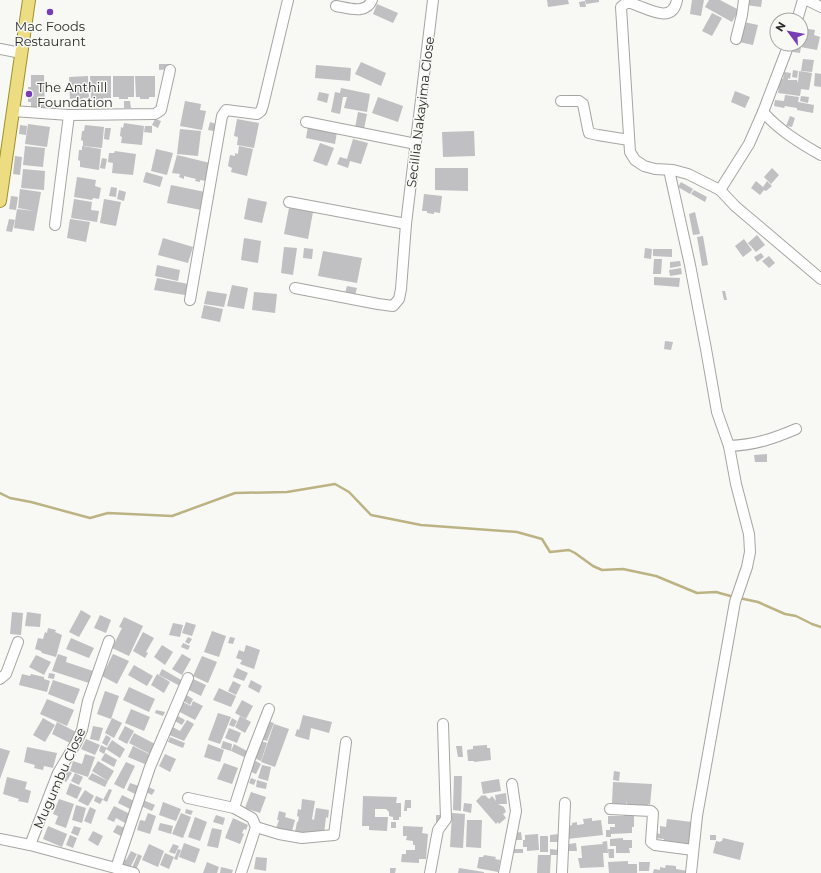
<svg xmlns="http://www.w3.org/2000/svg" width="821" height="873" font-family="Montserrat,sans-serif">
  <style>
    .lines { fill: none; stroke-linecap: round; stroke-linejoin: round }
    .stream { stroke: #bcb384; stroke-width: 2.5 }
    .building { fill: #c0bfc2 }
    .minor-casing { stroke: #a5a5a1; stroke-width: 12 }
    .major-casing { stroke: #a0902d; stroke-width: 14 }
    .minor { stroke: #fff; stroke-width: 10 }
    .major { stroke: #ecdd82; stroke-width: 12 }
    .poi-dot { fill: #783db3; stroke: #f8f8f4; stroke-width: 1.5 }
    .labels { text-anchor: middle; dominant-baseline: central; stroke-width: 3; stroke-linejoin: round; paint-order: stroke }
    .poi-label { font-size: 13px; fill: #2b2b29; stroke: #f8f8f4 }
    .street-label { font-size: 13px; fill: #2b2b29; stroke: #f8f8f4 }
  </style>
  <rect width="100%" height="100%" fill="#f8f8f4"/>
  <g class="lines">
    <g class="stream">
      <polyline points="0,493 10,498 31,502 90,518 108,513 172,516 235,493 287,492 335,484 349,492 371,515 421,525 517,532 542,539 550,552 569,550 575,553 593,566 602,570 623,569 656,576 697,593 716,592 734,597"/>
      <polyline points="739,598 758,602 785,614 796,616 812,624 821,627"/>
    </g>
  </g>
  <g class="building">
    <polygon points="547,0 568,0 569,4 548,7"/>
    <polygon points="585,0 599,0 599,2 586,4"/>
    <polygon points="692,0 704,0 701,16 690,14"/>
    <polygon points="709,0 720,0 739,10 732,22 705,7"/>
    <polygon points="747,0 762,0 761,7 746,5"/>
    <polygon points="585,1 586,7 580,7 579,2"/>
    <polygon points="377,4 398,13 393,23 373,14"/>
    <polygon points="712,13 722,18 712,36 702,31"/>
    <polygon points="744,22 758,25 753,45 739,42"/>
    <polygon points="802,28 815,30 814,35 820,37 817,50 795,46 796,44 801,44"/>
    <polygon points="794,47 801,47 800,53 793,52"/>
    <polygon points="803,59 814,60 812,72 801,71"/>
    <polygon points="361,62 386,73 381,86 355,74"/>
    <polygon points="159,64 170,64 170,69 159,70"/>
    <polygon points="316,65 351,68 350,81 315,78"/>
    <polygon points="793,70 798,71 797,78 792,77"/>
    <polygon points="799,71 812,73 809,90 801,89 800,96 778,93 779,86 797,89 779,86 780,79 783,79 784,72 791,73 790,79 788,78 788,80 797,80 798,83"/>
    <polygon points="815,73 821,74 821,87 814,86"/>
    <polygon points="31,75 44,75 45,112 31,112 31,102 28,102 28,87 31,87"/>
    <polygon points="88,76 89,98 83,98 83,100 76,100 75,98 70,99 69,77"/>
    <polygon points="90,76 111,76 111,98 103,98 103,100 96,100 96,98 91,98"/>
    <polygon points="113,76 134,76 134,97 128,97 128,99 119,99 119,97 113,97"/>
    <polygon points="135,76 155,76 155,97 149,97 149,99 140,99 140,97 136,97"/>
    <polygon points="341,88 370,94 367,112 344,108 347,97 343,97 340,114 331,112 335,92 340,93"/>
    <polygon points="735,91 750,97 745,108 731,102"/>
    <polygon points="319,92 329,94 327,103 317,100"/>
    <polygon points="785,95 799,97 798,102 814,105 813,113 797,110 797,108 785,106 784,108 774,106 775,100 784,101"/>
    <polygon points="801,96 809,97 808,103 800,101"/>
    <polygon points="378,97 403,106 398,122 372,113"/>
    <polygon points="124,101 130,101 131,108 124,108"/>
    <polygon points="185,101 201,104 200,110 206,111 202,130 180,126"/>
    <polygon points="358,112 367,114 364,129 355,128"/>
    <polygon points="790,116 795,118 792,127 786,126"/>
    <polygon points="155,119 161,121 158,128 152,125"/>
    <polygon points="237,119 259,123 254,148 237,145 238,137 234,136"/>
    <polygon points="210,122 216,124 214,131 208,130"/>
    <polygon points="124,123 144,126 142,145 121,143 122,137 120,136 121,127 123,128"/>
    <polygon points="28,124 50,127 47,147 25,144"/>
    <polygon points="20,125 27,126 26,135 19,134"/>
    <polygon points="85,125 104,127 102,148 83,146 83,141 81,140 82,131 84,131"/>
    <polygon points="145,126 152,126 152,133 144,132"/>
    <polygon points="308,126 337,132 335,144 306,138"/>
    <polygon points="105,128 111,128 109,140 104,139"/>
    <polygon points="180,129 201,131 198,156 177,154"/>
    <polygon points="474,131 475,156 443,157 442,132"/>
    <polygon points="353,139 368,143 361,164 350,161 348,168 337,164 340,157 347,159"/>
    <polygon points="320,143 334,148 327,166 313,161"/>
    <polygon points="25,146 45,148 43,167 23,165"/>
    <polygon points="82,146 101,149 99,170 80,167 80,161 78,160 79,150 82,150"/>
    <polygon points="239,146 253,149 247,176 231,172 232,168 228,166 230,155 235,156 235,153 238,154"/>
    <polygon points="156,149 173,153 167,175 151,171"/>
    <polygon points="115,151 136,154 133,175 112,173 113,163 108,162 109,153 114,153"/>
    <polygon points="177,155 210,163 206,181 200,180 200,182 195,181 196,179 184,176 184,179 179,177 180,174 172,173"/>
    <polygon points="15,156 22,157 20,175 13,174"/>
    <polygon points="102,158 107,159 105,169 100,168"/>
    <polygon points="435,168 468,168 468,191 435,190"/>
    <polygon points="772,168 779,175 771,184 764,177"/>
    <polygon points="23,169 45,171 44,190 21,188"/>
    <polygon points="146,172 163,177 160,187 143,182"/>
    <polygon points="77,177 96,180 95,186 101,188 99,199 93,198 92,200 74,197"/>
    <polygon points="756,181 763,187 767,181 772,186 766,191 764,190 760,195 751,188"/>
    <polygon points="681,182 693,189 690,194 678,187"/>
    <polygon points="171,185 205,192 201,210 167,203"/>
    <polygon points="111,187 117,188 116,197 109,196"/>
    <polygon points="20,189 41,192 34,231 14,228 17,209 34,211 18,208"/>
    <polygon points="119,190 126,192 124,201 117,199"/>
    <polygon points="694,190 707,197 705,202 691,194"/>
    <polygon points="424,194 442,196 440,213 434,212 434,214 427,213 427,211 422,211"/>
    <polygon points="11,196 18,197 16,210 9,209"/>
    <polygon points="248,198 267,202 262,223 244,219"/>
    <polygon points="74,199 92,202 91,210 99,211 97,222 71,218"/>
    <polygon points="104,199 121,202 116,226 100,223"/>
    <polygon points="289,208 313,212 308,239 284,234"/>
    <polygon points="695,212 700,234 693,235 689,214"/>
    <polygon points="9,219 15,220 12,232 6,231"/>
    <polygon points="70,219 90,222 86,242 67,238"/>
    <polygon points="757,235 765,245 756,252 748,243"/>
    <polygon points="703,236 708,265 702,266 697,237"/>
    <polygon points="163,238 193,247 188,263 158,255"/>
    <polygon points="244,238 261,241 258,263 241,260"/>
    <polygon points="744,239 752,250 743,257 735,246"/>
    <polygon points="284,247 297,248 293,275 281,273"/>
    <polygon points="304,248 313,249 312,259 303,258"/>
    <polygon points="645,248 652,249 651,259 644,258"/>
    <polygon points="653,249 672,249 672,257 653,256"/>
    <polygon points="323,251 362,258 357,283 318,276"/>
    <polygon points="761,253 764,257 757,262 754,257"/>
    <polygon points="769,256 775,263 769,268 762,261"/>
    <polygon points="654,259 662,259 661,274 653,274"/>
    <polygon points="680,261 681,266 670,268 670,262"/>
    <polygon points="157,265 180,270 178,281 155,276"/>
    <polygon points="681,268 682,274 670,276 669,270"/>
    <polygon points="654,277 680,278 679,287 654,285"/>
    <polygon points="157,278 178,282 177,290 178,282 188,284 185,295 154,290"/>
    <polygon points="232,285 248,288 244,309 227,306"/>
    <polygon points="347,286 357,288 355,295 345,293"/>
    <polygon points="207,291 227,294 224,307 204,304"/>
    <polygon points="722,291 725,291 727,300 724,300"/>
    <polygon points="254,292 277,294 275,313 252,310"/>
    <polygon points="204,305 223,309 220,322 201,318"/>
    <polygon points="665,341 673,342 671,350 664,349"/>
    <polygon points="767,454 767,462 755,462 754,455"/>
    <polygon points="81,610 91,616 79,637 69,632"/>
    <polygon points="12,612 23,613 21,635 10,634"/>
    <polygon points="27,612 41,614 40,627 25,626"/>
    <polygon points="100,615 111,620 106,633 94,628"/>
    <polygon points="124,617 143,626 129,656 112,648 122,628 119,627"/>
    <polygon points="186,622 196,625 192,636 182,633"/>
    <polygon points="173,623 183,625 180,637 169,635"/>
    <polygon points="48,628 56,630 55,632 62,635 56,657 42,653 41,651 35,649 38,638 43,639 45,632 47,633"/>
    <polygon points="212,631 226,636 219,657 204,652"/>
    <polygon points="143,632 154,638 146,652 148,653 145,658 133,651"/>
    <polygon points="188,637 192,639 189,644 185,642"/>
    <polygon points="230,637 235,638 233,644 228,643"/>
    <polygon points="71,638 94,648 89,658 66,649"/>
    <polygon points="183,643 190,646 188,650 181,647"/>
    <polygon points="162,645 173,652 165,665 154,657"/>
    <polygon points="246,645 260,650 254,669 240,664 242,660 236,658 239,650 244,652"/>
    <polygon points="58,654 67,657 66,662 93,671 89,683 52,671"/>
    <polygon points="113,654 129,661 117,684 102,676"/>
    <polygon points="182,654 191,659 182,675 172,669"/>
    <polygon points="36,655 51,662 44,675 29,667"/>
    <polygon points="202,656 217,662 208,683 193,676"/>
    <polygon points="134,665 153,676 147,686 128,675"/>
    <polygon points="237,668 248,673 244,681 233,677"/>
    <polygon points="162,669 183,681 180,686 159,675"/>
    <polygon points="49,673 55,674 54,679 48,678"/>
    <polygon points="22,674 30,676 31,674 44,677 44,679 50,681 47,692 19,685"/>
    <polygon points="157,674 170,682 164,693 151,685"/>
    <polygon points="193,679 206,685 201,696 187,689"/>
    <polygon points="53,680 80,689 74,704 48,694"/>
    <polygon points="251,680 262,686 259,693 248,687"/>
    <polygon points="233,681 241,685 236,695 228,691"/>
    <polygon points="129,687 155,699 149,712 123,700"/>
    <polygon points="219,688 236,696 231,707 213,700"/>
    <polygon points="105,691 119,696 111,719 97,714"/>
    <polygon points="185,694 193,699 190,705 182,700"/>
    <polygon points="47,699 74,710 67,726 40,714"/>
    <polygon points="242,700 253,706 246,719 235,713"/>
    <polygon points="181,701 191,706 193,701 203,706 195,720 176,710"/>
    <polygon points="131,709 150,717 144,731 125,723"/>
    <polygon points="156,710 165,712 163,716 155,713"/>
    <polygon points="218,713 231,717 220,744 208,740"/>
    <polygon points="176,715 185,720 182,725 173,720"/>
    <polygon points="303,715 332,722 329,733 311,728 309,740 295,736 297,729 299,730"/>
    <polygon points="240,716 251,722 245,733 235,727"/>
    <polygon points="43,718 55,725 45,742 33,735"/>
    <polygon points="112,718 122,723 114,738 105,733"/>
    <polygon points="232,718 237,721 234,727 229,725"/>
    <polygon points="187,720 194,724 184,741 167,734 171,726 180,731"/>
    <polygon points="267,721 274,723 267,741 261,739"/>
    <polygon points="57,722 76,732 70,743 52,734"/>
    <polygon points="274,724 289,729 275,767 261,762"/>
    <polygon points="93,726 103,728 99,741 90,739"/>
    <polygon points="125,726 134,731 127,744 118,739"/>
    <polygon points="229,728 241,733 237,743 225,738"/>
    <polygon points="134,733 157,745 152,755 129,743"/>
    <polygon points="106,735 111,738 107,746 102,743"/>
    <polygon points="170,737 185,743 183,748 168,742"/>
    <polygon points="86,739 100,745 95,755 81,749"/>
    <polygon points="112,740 125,749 120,758 106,749 104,754 99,751 101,745 107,748"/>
    <polygon points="223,741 232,744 231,751 221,748"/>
    <polygon points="261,741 267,743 261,761 254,758"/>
    <polygon points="208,744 224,750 220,762 204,757"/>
    <polygon points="234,744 247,751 244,757 231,751"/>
    <polygon points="487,745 487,748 490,748 491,760 474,762 474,761 468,761 467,750 473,749 473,746"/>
    <polygon points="133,746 151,755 147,765 128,757"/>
    <polygon points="456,746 462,746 463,757 458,757"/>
    <polygon points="27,747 57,753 53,768 44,766 43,770 34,768 35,765 24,762"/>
    <polygon points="0,748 10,751 0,779"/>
    <polygon points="105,753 117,760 114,767 101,760"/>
    <polygon points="85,754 95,757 88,777 70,771 73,761 82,764"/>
    <polygon points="165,754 176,759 170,772 159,766"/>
    <polygon points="254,760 261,764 256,774 249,771"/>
    <polygon points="98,761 114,771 108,781 92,771"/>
    <polygon points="126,762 135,766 124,789 114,784"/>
    <polygon points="224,763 238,768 232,784 217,779"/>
    <polygon points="262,765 271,767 268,781 258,778"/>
    <polygon points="66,769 72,773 66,782 60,779"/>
    <polygon points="614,771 620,772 619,781 613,780"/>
    <polygon points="75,773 83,777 79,785 71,781"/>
    <polygon points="92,773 108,781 105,787 88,779"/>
    <polygon points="454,776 462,776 461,811 453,810"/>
    <polygon points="7,777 27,782 25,789 31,791 28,803 18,801 19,799 3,794"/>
    <polygon points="251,778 256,780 254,785 249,783"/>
    <polygon points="499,779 501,791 483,794 481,782"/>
    <polygon points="257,780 267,783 266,789 256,787"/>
    <polygon points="613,782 652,784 650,805 648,804 648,806 627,805 627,801 626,805 614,804 615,803 612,803"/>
    <polygon points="70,783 82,788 77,799 66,794"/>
    <polygon points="130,783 139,786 135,794 127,790"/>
    <polygon points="146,786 155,790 152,795 144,791"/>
    <polygon points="109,789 112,790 107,802 103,800"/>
    <polygon points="85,790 94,796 88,806 78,801"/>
    <polygon points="251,792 266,797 260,813 245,808"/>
    <polygon points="506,793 507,804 498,804 504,807 506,812 503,814 506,818 499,824 498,822 496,824 476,801 482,795 483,796 485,795 489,799 492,796 496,801 495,795"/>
    <polygon points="122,795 134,801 130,809 118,803"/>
    <polygon points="96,796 103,799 100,804 94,801"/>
    <polygon points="363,796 397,797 396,803 401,803 401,817 399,817 399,820 393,820 393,817 389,816 389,812 386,809 375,809 375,817 388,817 387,831 369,830 369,826 362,826"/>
    <polygon points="59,799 74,804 66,828 55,824 58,816 53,814"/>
    <polygon points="302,799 315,801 312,819 314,820 316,808 329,810 328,818 326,817 324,834 295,832 297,822 298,822 299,817 297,816 298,809 301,810"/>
    <polygon points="143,800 155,805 152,811 141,806"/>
    <polygon points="405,800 411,800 411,808 407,808 407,811 404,811"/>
    <polygon points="163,802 181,809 176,821 159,815"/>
    <polygon points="464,803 472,804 471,813 463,811"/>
    <polygon points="76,805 86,808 82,823 72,820"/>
    <polygon points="114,806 130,814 125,823 116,818 114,822 107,819"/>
    <polygon points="90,807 96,810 91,824 84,821"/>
    <polygon points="186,809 193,811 191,815 185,813"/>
    <polygon points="279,811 286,813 285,817 295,820 291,835 275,831 279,820 277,820"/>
    <polygon points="148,813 156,816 150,834 137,830 140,820 145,821"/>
    <polygon points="181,813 191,817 183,838 172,834"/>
    <polygon points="452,813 465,814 463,848 450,847"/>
    <polygon points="624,814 631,814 631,816 634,816 634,827 632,827 632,833 611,834 611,837 606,837 606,830 610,830 610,827 615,827 615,824 608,824 608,816 624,816"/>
    <polygon points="216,815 225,818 223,825 213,822"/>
    <rect x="436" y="815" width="5" height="7"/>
    <polygon points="195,817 207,822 200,841 188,837"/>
    <polygon points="233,818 248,825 246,830 244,829 242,833 244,834 240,844 225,838"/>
    <polygon points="592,818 592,821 601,820 603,835 567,839 566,831 569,831 569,826 572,825 572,823 577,822 577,825 584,824 583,819"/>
    <polygon points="667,819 692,822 689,846 664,841 664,839 655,838 656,833 660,834 660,826 666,827"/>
    <polygon points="467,820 482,820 481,848 466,847"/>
    <rect x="391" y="822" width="5" height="6"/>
    <polygon points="160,823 173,826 171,834 158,830"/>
    <polygon points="117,825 125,828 121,836 113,832"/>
    <polygon points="48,826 67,834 62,847 43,839"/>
    <polygon points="74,826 81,828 78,836 71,833"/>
    <polygon points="403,826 423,827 422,833 428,834 426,859 419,859 419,863 401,862 402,854 406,854 406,850 415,850 415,845 413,845 413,841 406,840 407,836 403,836"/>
    <polygon points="212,828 222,830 218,848 207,846"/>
    <polygon points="93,831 103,836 98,846 88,840"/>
    <polygon points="521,832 522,840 514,840 514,833"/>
    <polygon points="538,834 539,850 527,851 527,847 523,847 523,840 525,840 525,835"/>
    <polygon points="560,834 560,842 550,842 550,835"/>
    <polygon points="70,835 77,838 73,848 66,845"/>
    <rect x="710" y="835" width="6" height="5"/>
    <rect x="540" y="836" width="8" height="16"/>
    <polygon points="623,838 623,840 632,840 632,848 629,848 630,853 616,853 616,846 610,846 610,839"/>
    <polygon points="723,838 744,843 740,860 713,853 716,841 720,842 721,841 722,841"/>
    <polygon points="607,841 608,853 603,853 604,867 580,868 578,858 582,858 581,846 603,844 602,842"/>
    <polygon points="184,843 200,849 195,863 179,857"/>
    <polygon points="576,843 577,851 569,851 569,844"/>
    <polygon points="149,844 164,851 158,867 142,860"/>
    <polygon points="173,844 179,846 175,854 169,852"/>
    <polygon points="178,849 181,850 177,860 174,859"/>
    <rect x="514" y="849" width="9" height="4"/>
    <polygon points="550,849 559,850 558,855 550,855"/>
    <polygon points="608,849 614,849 614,858 609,858"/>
    <polygon points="131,851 137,854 129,870 119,864 122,858 126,860"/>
    <polygon points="165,853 174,857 169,869 160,865"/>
    <polygon points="138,854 142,856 135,872 131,870"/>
    <polygon points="484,855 496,857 495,859 500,860 498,872 477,868 479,857 483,857"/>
    <polygon points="538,855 551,855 550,873 537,873"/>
    <polygon points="256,857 267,858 266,871 254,869"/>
    <polygon points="628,861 628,864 637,864 637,873 609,873 608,862"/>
    <polygon points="207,862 219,867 217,873 203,873"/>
    <polygon points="639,862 650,862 649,871 639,871"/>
    <polygon points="666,865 676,866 676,869 688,871 688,873 653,873 654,869 660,870 660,867 665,868"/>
    <polygon points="221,867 233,870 232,873 220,873"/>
    <polygon points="390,868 396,868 395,873 390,873"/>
    <polygon points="459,868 484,872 484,873 458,873"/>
  </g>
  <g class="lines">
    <g class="minor-casing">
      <g id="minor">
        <path d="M677,0c-5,26 -31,7 -47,3h-4l-5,4 9,145 5,8 9,6 11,3 18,1 15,4 32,16 15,16 86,73"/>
        <polyline points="807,0 821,7"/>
        <path d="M336,6c12,2 30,9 36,-6"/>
        <polyline points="797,20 803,0"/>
        <polyline points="736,39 742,15 744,0"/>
        <polyline points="0,49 21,53"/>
        <polyline points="561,101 579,101 583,104 588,129 589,133 598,135 629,140"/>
        <polyline points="13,111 69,115 155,114 161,110 170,70"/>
        <path d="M763,112c17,19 37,31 58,43"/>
        <polyline points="306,122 416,144"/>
        <path d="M669,170l21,95 16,84 11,63 12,34c25,-1 44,-7 67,-17"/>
        <polyline points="720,190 749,144 763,112 789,44"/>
        <polyline points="289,202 406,224"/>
        <polyline points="55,225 69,115"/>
        <polyline points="295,288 378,304 393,306 399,299 401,289 406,224 433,0"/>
        <polyline points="190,300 222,116 226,110 257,114 261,111 263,105 288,0"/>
        <polyline points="0,679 6,674 18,642"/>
        <polyline points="188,798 234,808"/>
        <polyline points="610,809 651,811 653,813 651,842 655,845 693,850"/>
        <polyline points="256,827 279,834 302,838 334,835 346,742"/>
        <polyline points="0,839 30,845 134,873"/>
        <polyline points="30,845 58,773 76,743 82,730 88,701 109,641"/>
        <polyline points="116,868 150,767 188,678"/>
        <polyline points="241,873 256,827 252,818 234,808 250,758 269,709"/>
        <polyline points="430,873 438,830 446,819 443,724"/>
        <polyline points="504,873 516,811 512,784"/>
        <polyline points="562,873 565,803"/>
        <polyline points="691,873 697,816 735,602 747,567 750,552 749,534 736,484 729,446"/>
      </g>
    </g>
    <g class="major-casing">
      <polyline id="major" points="0,201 29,0"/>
    </g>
    <use href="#minor" class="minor"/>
    <use href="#major" class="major"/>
  </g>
  <g class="poi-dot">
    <circle cx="50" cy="12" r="4"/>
    <circle cx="29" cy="94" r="4"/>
  </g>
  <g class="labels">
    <g class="poi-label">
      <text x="50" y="26">Mac Foods<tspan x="50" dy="15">Restaurant</tspan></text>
      <text x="37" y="87" text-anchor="start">The Anthill<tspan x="37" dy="15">Foundation</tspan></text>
    </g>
    <g class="street-label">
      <text transform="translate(420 112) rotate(-83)">Secillia Nakayima Close</text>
      <text transform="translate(59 778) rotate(-66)">Mugumbu Close</text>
    </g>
  </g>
  <g transform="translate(789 32) rotate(302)"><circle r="19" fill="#f8f8f4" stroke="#a6a6a3"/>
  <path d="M0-3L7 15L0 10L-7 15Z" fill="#783db3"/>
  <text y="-6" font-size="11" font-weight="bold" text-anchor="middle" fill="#2b2b29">N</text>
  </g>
</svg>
